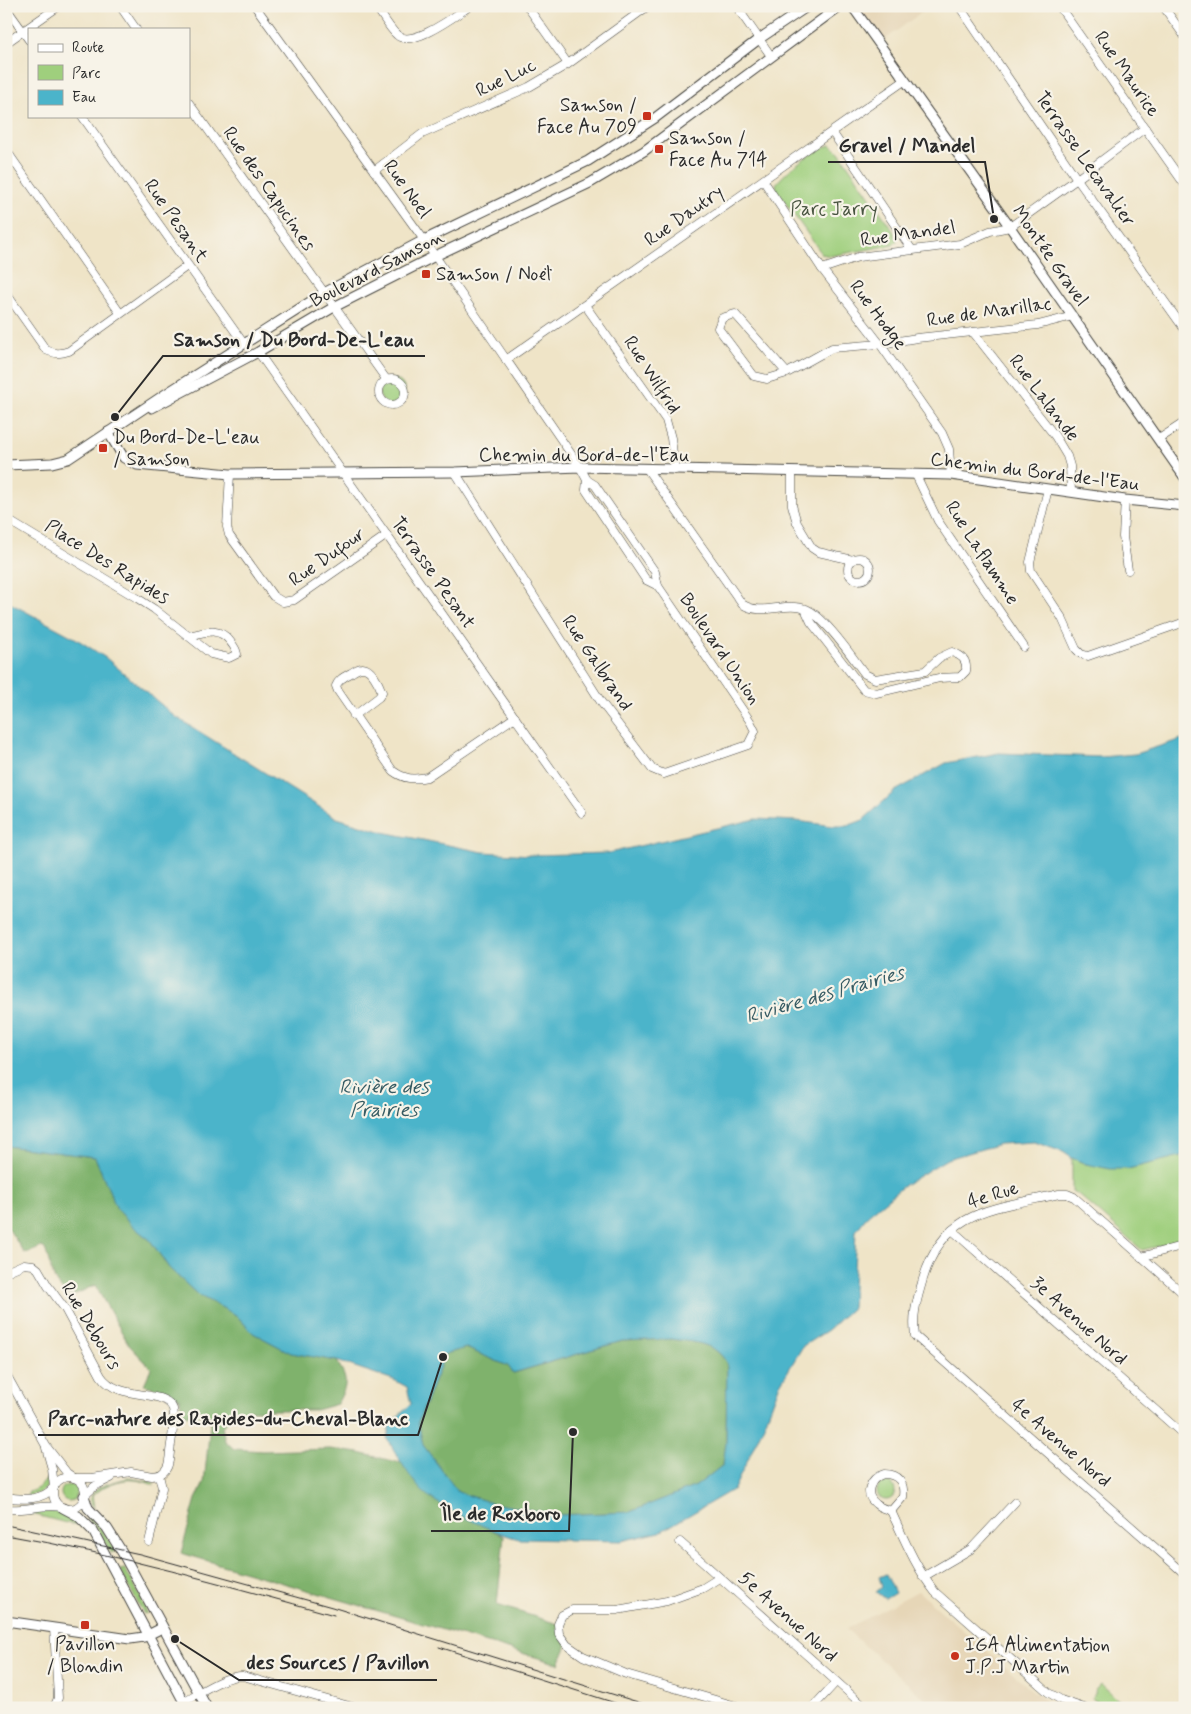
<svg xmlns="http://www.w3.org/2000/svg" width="1191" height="1714" font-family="Mynerve,sans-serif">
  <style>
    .built { fill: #e6d6b7 }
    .green { fill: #9fcf7d; stroke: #657d54 }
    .forest { fill: #7fb26c; stroke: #556e4c }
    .water { fill: #4bb4ca; stroke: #3b707a; fill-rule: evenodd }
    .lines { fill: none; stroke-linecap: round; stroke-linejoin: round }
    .minor-casing { stroke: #484742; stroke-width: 9 }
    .tertiary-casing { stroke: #484742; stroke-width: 11 }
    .minor { stroke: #fff; stroke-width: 8 }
    .tertiary { stroke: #fff; stroke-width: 9 }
    .tram { stroke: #2b2b2b; stroke-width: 1 }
    .poi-dot { fill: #c8321e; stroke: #f7f3e8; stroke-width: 2 }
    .labels { text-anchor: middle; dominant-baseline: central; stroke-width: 4.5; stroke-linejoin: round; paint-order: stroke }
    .street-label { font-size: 19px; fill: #2b2b2b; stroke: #f7f3e8 }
    .poi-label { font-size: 19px; fill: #2b2b2b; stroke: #f7f3e8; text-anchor: start }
    .park-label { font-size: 19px; fill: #485440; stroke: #f7f3e8 }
    .water-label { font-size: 20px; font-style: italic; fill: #365b63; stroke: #f7f3e8 }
    .leader { fill: none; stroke: #2b2b2b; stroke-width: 2 }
    .callout-dot { fill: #2b2b2b; stroke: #f7f3e8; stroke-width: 2 }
    .callout-label { font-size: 20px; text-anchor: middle; font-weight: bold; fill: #2b2b2b; stroke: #f7f3e8; stroke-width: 4.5; stroke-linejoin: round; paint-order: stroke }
  </style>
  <rect width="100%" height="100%" fill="#f7f3e8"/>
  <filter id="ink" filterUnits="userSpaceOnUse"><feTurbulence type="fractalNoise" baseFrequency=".02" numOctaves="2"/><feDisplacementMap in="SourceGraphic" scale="10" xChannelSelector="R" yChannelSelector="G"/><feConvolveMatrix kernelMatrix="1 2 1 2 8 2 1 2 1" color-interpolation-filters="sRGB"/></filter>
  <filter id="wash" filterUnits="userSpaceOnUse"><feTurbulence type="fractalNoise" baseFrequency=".0096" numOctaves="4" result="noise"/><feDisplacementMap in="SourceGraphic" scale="20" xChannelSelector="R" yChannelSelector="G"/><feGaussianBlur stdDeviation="1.12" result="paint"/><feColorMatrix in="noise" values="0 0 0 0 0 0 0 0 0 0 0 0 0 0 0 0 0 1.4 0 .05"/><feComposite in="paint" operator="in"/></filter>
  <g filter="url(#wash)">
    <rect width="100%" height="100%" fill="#efe4c7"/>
    <g class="built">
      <polygon points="852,6 930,6 879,44"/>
      <polygon points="918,1591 1028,1687 1054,1708 935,1708 846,1629"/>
    </g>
    <g class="green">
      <path d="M831,145l8,7 55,80 3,9 -4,4 -63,11 -8,-2 -45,-63 -1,-7c11,-14 38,-35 55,-39z"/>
      <circle cx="392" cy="392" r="13"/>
      <polygon points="1179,1156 1185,1161 1185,1240 1142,1250 1079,1195 1072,1191 1072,1158 1086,1164 1128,1169"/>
      <path d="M49,1474l-3,14 -6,5 -13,3 2,-4c11,-4 15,-8 20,-18z"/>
      <path d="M128,1478l25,4 1,3c-6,-2 -13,-5 -20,-5 -13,-2 -33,6 -42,16l2,13 -3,-5 -1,-6c6,-14 25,-16 38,-20z"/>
      <circle cx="886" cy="1491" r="9"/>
      <circle cx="69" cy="1493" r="8"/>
      <polygon points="41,1511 58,1512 78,1521 75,1524 70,1524 28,1513"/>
      <polygon points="90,1517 103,1531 115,1551 111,1553 98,1530 87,1518"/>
      <polygon points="125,1569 140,1596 147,1613 144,1614 120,1570"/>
      <polygon points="1101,1684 1127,1708 1112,1708 1092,1699 1096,1689"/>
    </g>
    <g class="forest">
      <path d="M6,1146l89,11 22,52 18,19 15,12 19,28 29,27 38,20 17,18 38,20 46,8c11,20 11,23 0,43l-21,6h-69l-15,5 -10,12 3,14 9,8 28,2 68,-2 29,4 43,10 21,28 16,12 65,33 -7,69 61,19 9,21 -8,19 -378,-111 15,-54 8,-16 7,-67 -29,-2 -2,-15 -12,-8 -24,-6 7,-17 -22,-23 -34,-60 -23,11c-21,-8 -20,-30 -27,-47l-3,-2 -17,7 -19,-29z"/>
      <path d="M671,1339c21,3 45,3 56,25l-1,78 -3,23 -27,21 -66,26 -71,3 -67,-12 -35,-11 -34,-47 -5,-23 27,-68 21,-6 42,18 6,7 108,-32z"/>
    </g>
    <g class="water">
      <path d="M6,601l69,37 31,20 70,59 161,101 46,14 100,20 48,3 78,-2 147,-34 41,2 36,5h14l16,-6 32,-29 51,-28 53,-10 102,4 34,-3 50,-16v417l-57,14h-18l-24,-5 -14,-6 -9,-6 -29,-10 -34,2 -53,15 -41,25 -38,31 -12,16 -4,77 -24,22 -25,16 -24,40 -14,37 -31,66 -74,43 -39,9 -102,-2c-22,-5 -81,-32 -97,-48 -14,-15 -24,-35 -35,-52l3,-15 21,-20 -4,-17 -13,-7 -57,-19 -46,-8 -38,-20 -17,-18 -38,-20 -29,-27 -19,-28 -15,-12 -18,-19 -22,-52 -89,-11zM671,1339c21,3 46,3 56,25l-1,78 -3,23 -27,21 -66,26 -71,3 -67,-12 -34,-11 -35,-47 -5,-23 27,-68 21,-6 42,18 5,7 109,-32z"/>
      <polygon points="886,1574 895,1593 885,1599 876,1592 882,1587 879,1577"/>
    </g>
  </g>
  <g filter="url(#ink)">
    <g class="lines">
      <g class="minor-casing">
        <g id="minor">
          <polyline points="120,6 136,29"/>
          <polyline points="255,6 424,240 580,467 587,480 595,485 655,572 658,586 750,721 755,731 748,745 664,774 652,769 601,702 455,472"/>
          <path d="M376,6c6,9 13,22 21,29 15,14 59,-20 73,-29"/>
          <polyline points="527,6 568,64"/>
          <polyline points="736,6 771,56"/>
          <polyline points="959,6 1077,179 1185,330"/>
          <polyline points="1059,6 1185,185"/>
          <polyline points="1163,6 1185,37"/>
          <polyline points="6,8 29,40"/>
          <polyline points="6,43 59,6"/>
          <polyline points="189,103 386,379"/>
          <polyline points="82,116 244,344"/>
          <polyline points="832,132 912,250"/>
          <polyline points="6,150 120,313"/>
          <polyline points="374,171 422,134 529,87 568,64 648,6"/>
          <polyline points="763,180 822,269 880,344 942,433 949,449 951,475"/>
          <polyline points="822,269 858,257 960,244 990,231 1010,227 1077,179 1145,128"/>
          <path d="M6,293l40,57c9,4 14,4 23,1l118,-85"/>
          <polyline points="585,305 666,420 671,438 675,470"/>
          <polyline points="973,332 1055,436 1067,456 1070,466 1071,492"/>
          <polyline points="258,352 582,813"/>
          <polyline points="506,360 904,81"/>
          <polyline points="787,373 735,314 722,318 718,328 754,376 767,379 787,373 832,348 880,344 917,338 1038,325 1073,316"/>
          <circle cx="392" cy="392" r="13"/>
          <polyline points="1159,439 1185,422"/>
          <path d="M647,469l95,135c20,13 43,-3 64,5 19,8 46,48 59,65l10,5 50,-8 14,-13 13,-6c10,4 15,7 14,19l-6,6 -21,1 -63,15 -12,-3 -53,-68 -6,-13"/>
          <polyline points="792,472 792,505 797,523 812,548 818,552 853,560"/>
          <polyline points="230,474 227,527 229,535 273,596 283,602 294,600 387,535"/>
          <polyline points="916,475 938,521 1024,647"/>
          <polyline points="587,480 586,490 646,580 658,586"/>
          <polyline points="1048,489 1030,562 1031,571 1062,618 1076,649 1081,654 1088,656 1185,622"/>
          <polyline points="1125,500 1123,537 1128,570"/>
          <path d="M6,519l131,79 17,11 57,45 18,4 8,-4c-1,-6 -4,-9 -8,-14 -11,-14 -25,-7 -41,-4"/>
          <circle cx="859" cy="569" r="11"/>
          <path d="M354,716l25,-19 3,-5c-3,-8 -11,-25 -20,-24 -4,0 -8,3 -11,5 -7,4 -12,6 -15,13l2,5 55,80c11,8 21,9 34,6l88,-60"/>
          <polyline points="952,1230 1185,1436"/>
          <polyline points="1141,1257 1185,1245"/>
          <path d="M6,1272l18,-8 9,1 5,4 10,17 17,23 36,67c17,26 65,12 72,33 3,10 -2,32 -3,43 -1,10 -1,18 -11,23"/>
          <path d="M1185,1295l-111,-98 -7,-3h-8c-64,15 -114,13 -136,85 -6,21 -11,35 -8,57l270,238"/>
          <polyline points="6,1374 46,1446 67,1473 74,1478 92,1478 131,1472 152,1476 159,1475"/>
          <polyline points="46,1448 52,1469 54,1487"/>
          <path d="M884,1474c14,0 21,9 19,23l-12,14c-5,-2 -11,-3 -15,-7 -13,-10 -6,-26 8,-30z"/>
          <circle cx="69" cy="1493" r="16"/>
          <polyline points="84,1496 95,1486 111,1478"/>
          <path d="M6,1497c15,3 37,4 48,-10"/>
          <path d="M6,1509c19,2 38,-5 55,-2"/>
          <path d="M891,1511c13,28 25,57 44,81l113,100 13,8 23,8"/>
          <polyline points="149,1542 162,1488 159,1475"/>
          <polyline points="680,1542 866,1708"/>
          <polyline points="923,1577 971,1549 1015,1502"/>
          <polyline points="719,1578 703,1588 667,1601 617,1610 572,1610 562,1615 558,1624 559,1634 567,1645 583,1656 626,1674 743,1708"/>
          <polyline points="54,1628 58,1698 54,1708"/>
          <path d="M184,1701c16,-8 41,-26 59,-25l113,32"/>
          <polyline points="6,1707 10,1708"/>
          <polyline points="812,1708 836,1682"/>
        </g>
      </g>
      <g class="tertiary-casing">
        <g id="tertiary">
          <polyline points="852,6 1010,227 1185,478"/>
          <polyline points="152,408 258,352 334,307 435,256 590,183 644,151 840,6"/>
          <polyline points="108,432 124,458 137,465 230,474 455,472 580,467 951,475 1125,500 1185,506"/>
          <polyline points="6,465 52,463 68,459 167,393 324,293 424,240 588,161 655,118 759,39 808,6"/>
          <polyline points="84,1496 88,1508 107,1528 122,1552 207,1708"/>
          <polyline points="63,1508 78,1516 93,1531 187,1708"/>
          <polyline points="6,1621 130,1639 144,1637 162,1628"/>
        </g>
      </g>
      <use href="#minor" class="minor"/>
      <use href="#tertiary" class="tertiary"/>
      <g class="tram">
        <polyline points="6,1525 140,1554 332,1607 657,1708"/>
        <path d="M6,1535c111,19 220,50 328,80"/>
        <polyline points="439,1647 631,1708"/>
      </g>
    </g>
  </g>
  <g class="poi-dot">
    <rect x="642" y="111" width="10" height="10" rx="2.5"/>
    <rect x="654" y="144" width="10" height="10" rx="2.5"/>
    <rect x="421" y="269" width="10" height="10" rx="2.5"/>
    <rect x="98" y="443" width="10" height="10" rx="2.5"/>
    <rect x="80" y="1620" width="10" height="10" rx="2.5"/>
    <circle cx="955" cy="1656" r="5"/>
  </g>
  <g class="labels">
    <g class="street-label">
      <text transform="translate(1127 74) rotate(55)">Rue Maurice</text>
      <text transform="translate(506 78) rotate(-26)">Rue Luc</text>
      <text transform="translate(1085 159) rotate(55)">Terrasse Lecavalier</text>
      <text transform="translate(269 189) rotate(55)">Rue des Capucines</text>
      <text transform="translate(407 189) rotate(54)">Rue Noel</text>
      <text transform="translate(684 216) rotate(-35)">Rue Dautry</text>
      <text transform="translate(176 221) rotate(55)">Rue Pesant</text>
      <text transform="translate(908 234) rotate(-8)">Rue Mandel</text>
      <text transform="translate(1050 256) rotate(55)">Montée Gravel</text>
      <text transform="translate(377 269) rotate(-27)">Boulevard Samson</text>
      <text transform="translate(989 312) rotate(-8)">Rue de Marillac</text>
      <text transform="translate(878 315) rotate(53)">Rue Hodge</text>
      <text transform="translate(652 375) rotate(57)">Rue Wilfrid</text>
      <text transform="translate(1044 398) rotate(53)">Rue Lalande</text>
      <text x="584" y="455">Chemin du Bord-de-l'Eau</text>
      <text transform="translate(1035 472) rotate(7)">Chemin du Bord-de-l'Eau</text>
      <text transform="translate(982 553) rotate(57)">Rue Laflamme</text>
      <text transform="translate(327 557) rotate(-35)">Rue Dufour</text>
      <text transform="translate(107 562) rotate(32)">Place Des Rapides</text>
      <text transform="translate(433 573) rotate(55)">Terrasse Pesant</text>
      <text transform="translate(720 649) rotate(56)">Boulevard Union</text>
      <text transform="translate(597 663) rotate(56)">Rue Galbrand</text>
      <text transform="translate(993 1195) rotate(-17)">4e Rue</text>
      <text transform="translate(1079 1321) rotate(42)">3e Avenue Nord</text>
      <text transform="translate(91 1326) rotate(59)">Rue Debours</text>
      <text transform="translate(1061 1443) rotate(41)">4e Avenue Nord</text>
      <text transform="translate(788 1617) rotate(42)">5e Avenue Nord</text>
    </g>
    <g class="poi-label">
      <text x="637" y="105" text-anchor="end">Samson /<tspan x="637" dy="22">Face Au 709</tspan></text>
      <text x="669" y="138">Samson /<tspan x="669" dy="22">Face Au 714</tspan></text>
      <text x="436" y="274">Samson / Noël</text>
      <text x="113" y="437">Du Bord-De-L'eau<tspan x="113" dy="22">/ Samson</tspan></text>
      <text x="85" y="1644" text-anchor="middle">Pavillon<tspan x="85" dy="22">/ Blondin</tspan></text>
      <text x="965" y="1645">IGA Alimentation<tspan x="965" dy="22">J.P.J Martin</tspan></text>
    </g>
    <g class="park-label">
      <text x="834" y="209">Parc Jarry</text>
    </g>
    <g class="water-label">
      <text transform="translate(825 995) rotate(-16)">Rivière des Prairies</text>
      <text x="384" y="1087">Rivière des<tspan x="384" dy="23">Prairies</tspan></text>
    </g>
  </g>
  <path class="leader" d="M994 219L985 162H828M115 417L163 356H425M443 1357L418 1435H38M573 1432L569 1531H431M175 1639L239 1680H437"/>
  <g class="callout-dot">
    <circle cx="994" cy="219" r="5"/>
    <circle cx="115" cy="417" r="5"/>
    <circle cx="443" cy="1357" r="5"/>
    <circle cx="573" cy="1432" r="5"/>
    <circle cx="175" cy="1639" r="5"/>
  </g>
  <g class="callout-label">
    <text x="907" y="152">Gravel / Mandel</text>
    <text x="294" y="346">Samson / Du Bord-De-L'eau</text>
    <text x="228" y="1425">Parc-nature des Rapides-du-Cheval-Blanc</text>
    <text x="500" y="1520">Île de Roxboro</text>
    <text x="338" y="1669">des Sources / Pavillon</text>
  </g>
  <rect width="1191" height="1714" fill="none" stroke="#f7f3e8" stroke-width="25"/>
  <rect x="28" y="28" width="162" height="90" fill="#f7f3e8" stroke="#a5a39c"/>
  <rect x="38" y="44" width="25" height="8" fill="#ffffff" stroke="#a5a39c"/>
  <text x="72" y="52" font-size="15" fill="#2b2b2b">Route</text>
  <rect x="38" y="65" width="25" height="15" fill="#9fcf7d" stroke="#a5a39c"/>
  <text x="72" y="78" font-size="15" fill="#2b2b2b">Parc</text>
  <rect x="38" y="90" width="25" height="15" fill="#4bb4ca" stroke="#a5a39c"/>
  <text x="72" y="102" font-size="15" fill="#2b2b2b">Eau</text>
</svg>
